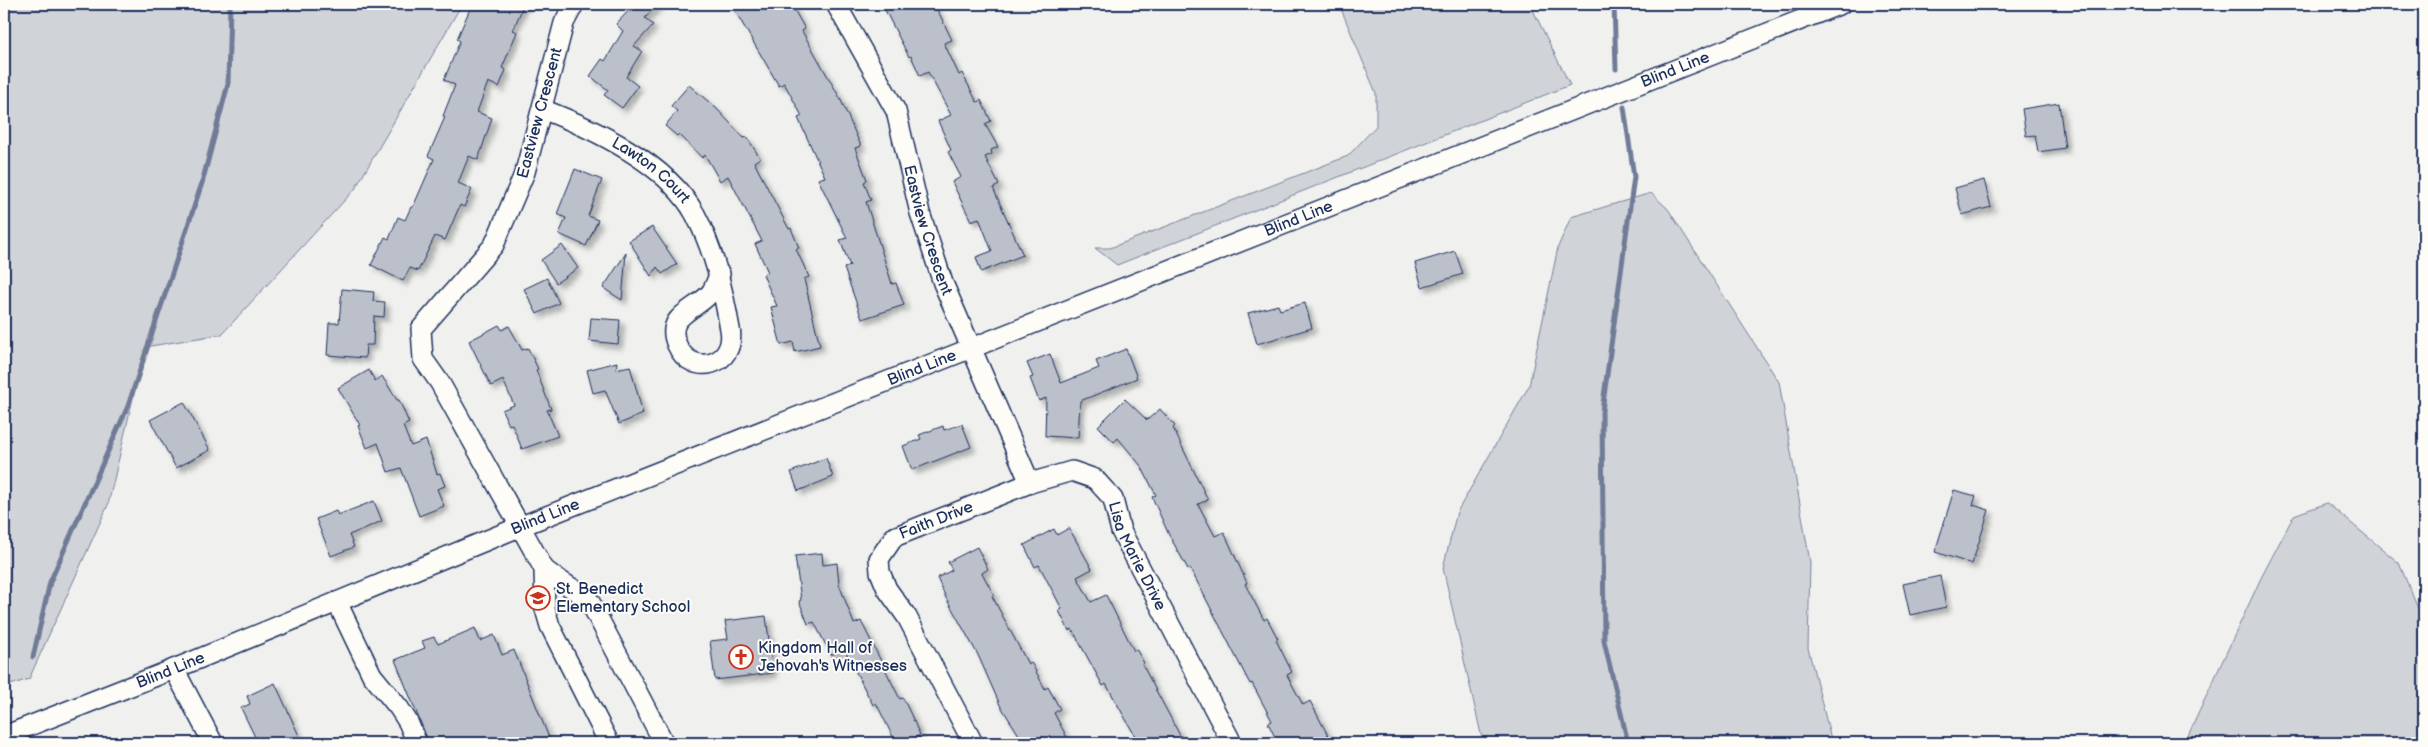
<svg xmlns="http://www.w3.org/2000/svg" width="2428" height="747" font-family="'Balsamiq Sans',sans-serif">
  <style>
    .green { fill: #d0d3d8; stroke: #76819b }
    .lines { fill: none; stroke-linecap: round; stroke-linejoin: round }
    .stream { stroke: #6f7b97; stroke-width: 5 }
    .building { fill: #bbc0ca; stroke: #1b2f5e; filter: url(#shadow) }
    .minor-casing { stroke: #1b2f5e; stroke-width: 22 }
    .minor { stroke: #fdfcf7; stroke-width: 19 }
    .labels { text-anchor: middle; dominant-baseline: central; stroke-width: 4; stroke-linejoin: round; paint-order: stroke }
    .street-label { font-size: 16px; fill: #1b2f5e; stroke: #fdfcf7 }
    .poi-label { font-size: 16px; fill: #1b2f5e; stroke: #fdfcf7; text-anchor: start }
  </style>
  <defs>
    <filter id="shadow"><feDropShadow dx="4.5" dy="4.5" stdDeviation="2.5" flood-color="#0004"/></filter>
  </defs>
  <rect width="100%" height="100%" fill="#f0f0ee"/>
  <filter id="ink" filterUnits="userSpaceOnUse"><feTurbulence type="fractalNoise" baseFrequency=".02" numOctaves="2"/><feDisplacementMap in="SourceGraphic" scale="10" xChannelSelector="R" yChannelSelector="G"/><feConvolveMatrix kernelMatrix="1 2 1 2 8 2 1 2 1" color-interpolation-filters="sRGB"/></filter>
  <g filter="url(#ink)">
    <g class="green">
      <polygon points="4,4 462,4 355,189 222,334 145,347 108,505 29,679 4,687"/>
      <polygon points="1339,4 1530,4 1570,85 1117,265 1095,248 1110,248 1348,156 1376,126 1376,93"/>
      <polygon points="1651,193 1668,209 1779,382 1810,562 1808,648 1832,743 1483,743 1443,568 1457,512 1529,386 1558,247 1571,217"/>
      <polygon points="2327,503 2399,563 2424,623 2424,743 2187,743 2186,740 2261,578 2294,515"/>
    </g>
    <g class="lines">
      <g class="stream">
        <polyline points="1614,4 1616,69"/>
        <polyline points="1624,107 1634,177 1602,411 1604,641 1628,743"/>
        <polyline points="33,657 50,582 128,406 202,183 228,84 230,4"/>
      </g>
    </g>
    <g class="building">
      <polygon points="472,4 524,4 513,30 517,32 502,68 506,70 499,87 488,82 477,112 492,118 478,160 469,156 458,183 472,189 464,207 460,205 445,240 435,236 418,271 410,268 403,281 371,265 385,237 389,239 398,217 405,220 411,207 413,207 434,159 428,156 445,117 443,116 455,85 444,80 460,41 457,39"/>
      <polygon points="635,4 658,4 645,18 653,25 634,46 642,51 626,77 638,86 622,108 604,95 608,90 590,76 602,59 605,61 623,31 616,24"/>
      <polygon points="731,4 791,4 805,29 802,31 840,98 861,146 855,148 867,180 864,182 871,200 866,202 892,284 896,283 904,305 862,319 844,268 850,266 840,240 847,238 818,179 825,177 798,118 802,116 784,83 779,86"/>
      <polygon points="892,4 933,4 940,15 952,40 944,43 959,75 962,73 977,102 981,100 991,121 985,124 998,147 991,150 992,154 985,157 999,185 993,188 1023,255 981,272 976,257 992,251 979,218 971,221 952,182 961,177 948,152 951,150 938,121 951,115 928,72 920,76 911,56 909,57 884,8"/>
      <polygon points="689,85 716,108 744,138 747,137 760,158 754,162 789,229 791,228 799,248 796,249 809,277 804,279 820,346 795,352 793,342 781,345 771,307 777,306 763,275 768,272 755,244 762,241 728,176 720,181 705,155 702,158 679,134 677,136 665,126 677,111 671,106"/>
      <polygon points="2059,103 2065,148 2038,152 2035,135 2026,136 2022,109"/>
      <polygon points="575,169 602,180 588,216 598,220 586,246 559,234 566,218 557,214"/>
      <polygon points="1984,180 1991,207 1962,215 1955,188"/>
      <polygon points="652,227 677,264 662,274 657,267 651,276 629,241"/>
      <polygon points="562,245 578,268 556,283 541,260"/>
      <polygon points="1455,251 1463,274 1422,287 1415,263"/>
      <polygon points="626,253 622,300 603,288"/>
      <polygon points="547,278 559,303 537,314 524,289"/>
      <polygon points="342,289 374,292 373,301 385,302 384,317 374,316 373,345 366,345 365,358 327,355 329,323 339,323"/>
      <polygon points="1305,303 1312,328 1257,344 1248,313 1278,305 1280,310"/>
      <polygon points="591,318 620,320 618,344 589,341"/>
      <polygon points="499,325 502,330 509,326 522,350 528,348 538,369 536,370 551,409 547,410 558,436 522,449 512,424 509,425 502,410 514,405 503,380 491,386 469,341"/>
      <polygon points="1126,349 1137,378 1080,401 1078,438 1045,436 1046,398 1039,401 1030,378 1033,377 1027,363 1050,354 1061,383 1099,368 1096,361"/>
      <polygon points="617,362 616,369 630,366 643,414 619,424 605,390 593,393 587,370"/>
      <polygon points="369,370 375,381 382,376 397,400 399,400 409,423 403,426 411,446 426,440 437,474 440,473 445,486 437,489 444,506 419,516 401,468 388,472 378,443 367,448 358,426 360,425 338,388"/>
      <polygon points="1125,399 1147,420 1160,409 1175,426 1173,428 1208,500 1198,504 1215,536 1224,532 1247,583 1245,584 1264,620 1267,618 1278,639 1276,640 1292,672 1287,675 1303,705 1310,701 1332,743 1278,743 1268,723 1272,721 1252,683 1250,684 1190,568 1188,569 1169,535 1152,497 1156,495 1141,466 1118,438 1114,442 1098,426"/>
      <polygon points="184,402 210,450 176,468 150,420"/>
      <polygon points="962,424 971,447 912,470 903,446 921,439 919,435 943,426 944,430"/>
      <polygon points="826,458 833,477 798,491 791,472"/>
      <polygon points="1954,490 1976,496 1973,505 1989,510 1972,564 1935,552"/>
      <polygon points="374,501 382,521 349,535 354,547 331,556 316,519 336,511 338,515"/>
      <polygon points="1069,528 1092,569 1077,577 1091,602 1106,595 1134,651 1136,649 1144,663 1142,664 1184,743 1139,743 1106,684 1103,686 1072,629 1069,631 1059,611 1062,609 1039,565 1035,567 1024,545 1054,529 1057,535"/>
      <polygon points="977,547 988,569 982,573 994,595 992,596 1028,664 1031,662 1045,689 1048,687 1060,709 1054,713 1070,743 1024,743 1000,705 978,655 946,598 937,578 952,570 948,562"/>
      <polygon points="822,553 823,565 837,563 839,584 854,624 861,621 900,699 903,698 913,719 920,735 905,743 896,743 876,703 873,705 844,649 831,655 814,622 808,624 799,601 801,600 795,556"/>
      <polygon points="1940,576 1946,607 1910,615 1903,584"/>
      <polygon points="766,616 773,673 715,680 710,641 728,639 725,621"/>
      <polygon points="475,628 480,641 494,635 502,655 514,650 551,743 429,743 395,660 425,648 422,641 434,637 438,644"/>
      <polygon points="275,683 301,740 293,743 273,743 271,738 258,743 241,708 250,704 247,696"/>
    </g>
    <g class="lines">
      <g class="minor-casing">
        <g id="minor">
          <path d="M574,4l-10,19 -39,149 -31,73 -73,84 2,30 17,24 104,186c15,13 32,19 46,33l74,141"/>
          <path id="s1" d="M836,4l60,107 24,102 23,70 87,200"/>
          <path id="s2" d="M542,109c52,20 124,53 153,105 19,36 28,75 35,115 7,37 -39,49 -53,16 -14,-31 22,-35 35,-54 3,-5 5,-12 8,-17"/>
          <polyline points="544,569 545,609 550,626 609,743"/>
          <polyline points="337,602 372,675 399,708 408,722 417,743"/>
          <polyline points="174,669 213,743"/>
          <path id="s3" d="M4,736l170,-67 345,-142 1322,-523"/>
          <path id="s4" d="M973,743l-66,-126 -20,-28 -7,-17 -1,-13 15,-22 136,-54 42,-12 23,8 18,20 8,32 111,212"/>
        </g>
      </g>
      <use href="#minor" class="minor"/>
    </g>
  </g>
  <defs>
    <g id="school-ring" transform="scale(1.25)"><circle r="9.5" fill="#fdfcf7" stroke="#c8321e" stroke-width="1.5"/><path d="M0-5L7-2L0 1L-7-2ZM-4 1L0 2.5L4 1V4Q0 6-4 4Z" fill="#c8321e"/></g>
    <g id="church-ring" transform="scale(1.25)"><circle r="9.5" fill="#fdfcf7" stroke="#c8321e" stroke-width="1.5"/><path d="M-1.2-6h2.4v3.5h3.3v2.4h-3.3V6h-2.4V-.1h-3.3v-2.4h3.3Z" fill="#c8321e"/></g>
  </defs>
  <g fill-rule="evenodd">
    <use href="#school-ring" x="538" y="598"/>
    <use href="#church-ring" x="741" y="657"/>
  </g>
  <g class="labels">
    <g class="street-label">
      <text stroke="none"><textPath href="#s3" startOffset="1799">Blind Line</textPath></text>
      <text transform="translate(540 113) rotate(-75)">Eastview Crescent</text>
      <text stroke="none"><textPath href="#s2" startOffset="126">Lawton Court</textPath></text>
      <text stroke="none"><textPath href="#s3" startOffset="1394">Blind Line</textPath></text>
      <text stroke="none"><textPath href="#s1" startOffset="246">Eastview Crescent</textPath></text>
      <text stroke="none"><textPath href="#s3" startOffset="989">Blind Line</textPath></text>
      <text stroke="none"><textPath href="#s3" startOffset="584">Blind Line</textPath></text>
      <text stroke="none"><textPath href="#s4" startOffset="280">Faith Drive</textPath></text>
      <text stroke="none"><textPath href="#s4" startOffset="538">Lisa Marie Drive</textPath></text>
      <text stroke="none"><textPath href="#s3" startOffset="179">Blind Line</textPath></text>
    </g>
    <g class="poi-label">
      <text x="556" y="589">St. Benedict<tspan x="556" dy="18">Elementary School</tspan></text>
      <text x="758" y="648">Kingdom Hall of<tspan x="758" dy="18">Jehovah's Witnesses</tspan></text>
    </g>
  </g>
  <rect width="2428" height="747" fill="none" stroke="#fdfcf7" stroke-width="20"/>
  <rect x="10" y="10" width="2408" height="727" fill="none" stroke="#1b2f5e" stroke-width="2" filter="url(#ink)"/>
</svg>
